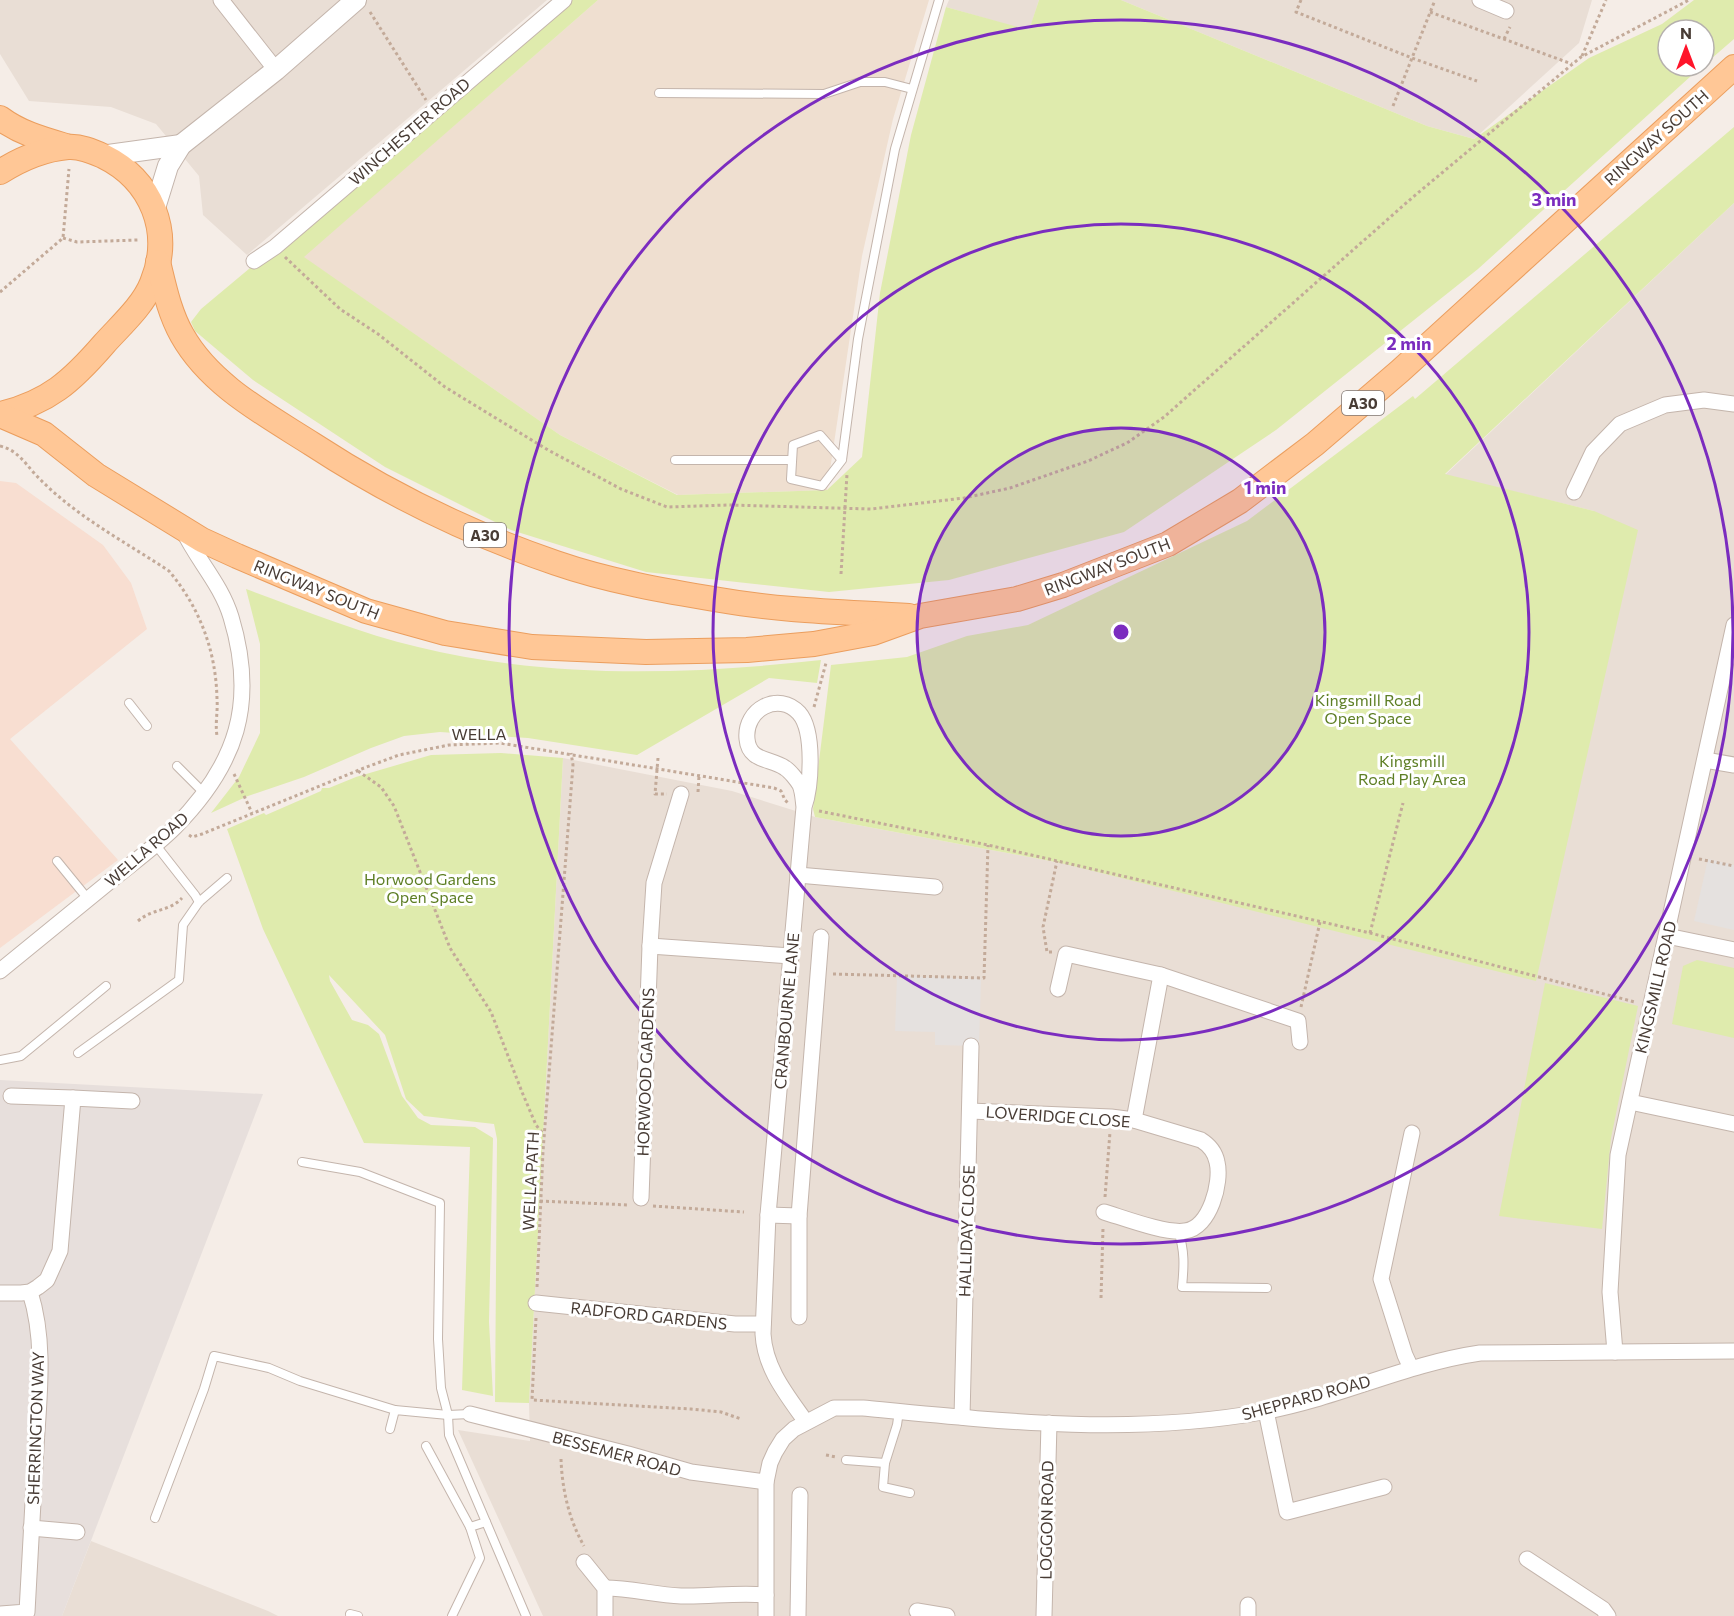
<svg xmlns="http://www.w3.org/2000/svg" width="1734" height="1616" font-family="Commissioner,sans-serif">
  <style>
    .residential { fill: #e9ded5 }
    .commercial { fill: #f8ded1 }
    .industrial { fill: #e7dfdc }
    .education { fill: #efdfd0 }
    .green { fill: #dfebad }
    .parking { fill: #e5e1df }
    .lines { fill: none; stroke-linecap: round; stroke-linejoin: round }
    .service-casing { stroke: #c4b5ac; stroke-width: 10 }
    .minor-casing { stroke: #c4b5ac; stroke-width: 17 }
    .tertiary-casing { stroke: #c4b5ac; stroke-width: 22 }
    .primary-casing { stroke: #eb9e5e; stroke-width: 26 }
    .path { stroke: #c3aa99; stroke-width: 3; stroke-dasharray: 3 3; stroke-linecap: butt }
    .service { stroke: #fff; stroke-width: 8 }
    .minor { stroke: #fff; stroke-width: 15 }
    .tertiary { stroke: #fff; stroke-width: 20 }
    .primary { stroke: #ffc796; stroke-width: 24 }
    .ring { fill: none; stroke: #7b2cbf; stroke-width: 3 }
    .labels { text-anchor: middle; dominant-baseline: central; stroke-width: 6; stroke-linejoin: round; paint-order: stroke }
    .shield { fill: #fff; stroke: #7f7672; stroke-width: 1.5 }
    .shield-label { font-size: 15px; font-weight: bold; fill: #483c35 }
    .street-label { font-size: 16px; fill: #483c35; stroke: #fff }
    .park-label { font-size: 16px; fill: #5d7e24; stroke: #fff }
    .centre { fill: #7b2cbf; stroke: #fff; stroke-width: 3 }
    .ring-label { font-size: 18px; text-anchor: middle; font-weight: bold; fill: #7b2cbf; stroke: #fff; stroke-width: 6; stroke-linejoin: round; paint-order: stroke }
  </style>
  <rect width="100%" height="100%" fill="#f5ede7"/>
  <g class="residential">
    <polygon points="0,0 547,0 247,255 203,215 199,176 156,124 111,107 29,101 0,54"/>
    <polygon points="949,0 1039,0 1029,31 946,7"/>
    <polygon points="1121,0 1592,0 1579,43 1474,139 1427,126"/>
    <polygon points="1734,203 1734,1616 543,1616 458,1430 530,1441 529,1403 563,758 732,791 815,817 1061,863 1594,511 1445,475"/>
    <polygon points="91,1541 268,1611 278,1616 62,1616"/>
  </g>
  <polygon class="commercial" points="0,481 16,483 103,545 131,583 147,629 10,739 118,860 0,948"/>
  <polygon class="industrial" points="0,1080 263,1094 62,1616 0,1616"/>
  <polygon class="education" points="598,0 929,0 893,119 862,256 827,490 678,495 560,435 303,257"/>
  <g class="green">
    <polygon points="570,0 598,0 304,257 560,435 677,495 827,490 862,457 880,293 911,135 946,7 1029,30 1039,0 1121,0 1427,126 1474,139 1589,58 1662,24 1694,0 1734,0 1734,39 1704,65 1704,30 1668,30 1668,66 1702,66 1478,269 1276,430 1124,532 949,580 829,592 646,572 511,530 385,467 253,380 195,331 191,322 201,309"/>
    <polygon points="1734,127 1734,203 1445,474 1594,511 1638,530 1536,981 1061,863 815,817 813,809 831,665 907,657 967,636 1028,625 1247,521 1413,396 1415,399"/>
    <path d="M246,589c57,21 113,44 172,58 132,32 269,28 403,13l-4,23 -48,-5 -132,77 -109,-17 -88,-6 -36,4 -33,12 -67,29 -56,19 -37,17 28,-36 21,-44v-89z"/>
    <polygon points="501,753 563,758 529,1403 495,1402 497,1139 494,1124 424,1116 406,1099 385,1035 329,975 330,981 352,1020 368,1025 379,1034 402,1096 418,1118 431,1125 475,1127 493,1138 489,1322 493,1396 462,1390 470,1147 364,1143 263,929 227,829 264,813 266,815 321,791 322,788 329,788 356,777 431,755"/>
    <polygon points="1697,960 1734,968 1734,1038 1672,1024 1683,966"/>
    <polygon points="1545,983 1638,1006 1611,1138 1602,1229 1499,1216"/>
  </g>
  <g class="parking">
    <polygon points="1708,859 1734,865 1734,930 1694,921"/>
    <polygon points="897,976 981,979 979,1046 935,1045 935,1032 895,1031"/>
  </g>
  <g class="lines">
    <g class="service-casing">
      <g id="service">
        <polyline points="659,93 824,94 860,82 885,82 912,89"/>
        <polyline points="675,460 792,460"/>
        <polyline points="842,460 820,435 793,445 791,479 822,486 842,460 858,339 895,149 939,0"/>
        <polyline points="129,703 147,726"/>
        <polyline points="177,766 204,793"/>
        <polyline points="155,844 195,895 199,902"/>
        <polyline points="57,861 88,899"/>
        <polyline points="78,1053 179,980 183,925 199,902 227,878"/>
        <polyline points="0,1060 21,1056 106,986"/>
        <polyline points="302,1162 360,1172 440,1203 438,1339 441,1388 448,1415 449,1435 526,1616"/>
        <path d="M1178,1231c7,19 6,36 4,56l85,1"/>
        <polyline points="899,1411 897,1425 885,1463 883,1487 910,1493"/>
        <polyline points="390,1429 395,1410 448,1415 470,1414"/>
        <polyline points="426,1446 470,1527"/>
        <polyline points="846,1460 885,1463"/>
        <polyline points="155,1518 204,1389 214,1356 269,1368 300,1381 395,1410"/>
        <polyline points="350,1614 358,1616"/>
        <polyline points="452,1616 480,1558 470,1527 486,1522"/>
      </g>
    </g>
    <g class="minor-casing">
      <g id="minor">
        <polyline points="221,0 276,70"/>
        <polyline points="1480,0 1506,11"/>
        <polyline points="254,261 275,247 564,0"/>
        <polyline points="1574,492 1593,452 1620,424 1665,405 1704,400 1734,404"/>
        <polyline points="1705,760 1734,765"/>
        <path d="M804,807c7,-20 11,-76 -5,-94 -20,-22 -55,-4 -52,26 2,23 24,19 38,29 5,3 12,12 15,17 3,7 3,15 4,22l-36,408 -5,119c2,35 24,61 43,88"/>
        <polyline points="798,875 935,887"/>
        <polyline points="1667,936 1734,950"/>
        <polyline points="650,946 791,956"/>
        <path d="M0,971c36,-29 72,-59 109,-89 22,-18 46,-35 66,-55 62,-63 82,-124 56,-210 -10,-33 -34,-57 -48,-87"/>
        <polyline points="1058,989 1066,954 1161,975 1298,1021 1300,1042"/>
        <polyline points="11,1096 73,1098"/>
        <polyline points="1630,1102 1734,1124"/>
        <path d="M970,1111l141,6 23,3 67,20c8,5 14,12 16,22 5,20 -7,66 -32,69 -19,3 -61,-13 -81,-19"/>
        <polyline points="1134,1120 1161,975"/>
        <polyline points="641,1198 650,946 654,883 681,794"/>
        <polyline points="768,1215 799,1216"/>
        <polyline points="0,1293 21,1293 30,1292 38,1287 47,1280 60,1251 73,1098 132,1101"/>
        <polyline points="536,1303 735,1324 763,1324"/>
        <polyline points="799,1317 799,1216 821,937"/>
        <polyline points="1615,1352 1610,1292 1618,1155 1734,625"/>
        <polyline points="1411,1368 1405,1355 1381,1279 1412,1133"/>
        <polyline points="1266,1411 1287,1512 1384,1487"/>
        <polyline points="470,1414 628,1454 691,1472 766,1482"/>
        <polyline points="962,1417 971,1046"/>
        <polyline points="31,1528 77,1532"/>
        <polyline points="1527,1559 1603,1609 1608,1616"/>
        <polyline points="584,1562 605,1588 605,1616"/>
        <path d="M605,1588c26,0 50,7 76,8 28,1 56,-4 85,-1"/>
        <polyline points="917,1611 947,1616"/>
        <path d="M0,1614l27,-2c3,-55 6,-110 9,-165 3,-51 10,-105 -6,-155"/>
        <path d="M766,1616v-134l4,-19 5,-11 8,-13 11,-10 40,-21h29c133,13 267,28 399,4 74,-13 143,-48 218,-59l254,-2"/>
        <polyline points="798,1616 800,1495"/>
        <polyline points="1044,1616 1049,1423"/>
        <polyline points="1248,1616 1248,1605"/>
      </g>
    </g>
    <g class="tertiary-casing">
      <g id="tertiary">
        <polyline points="101,156 181,145"/>
        <polyline points="155,208 168,166 181,145 276,70 356,0"/>
      </g>
    </g>
    <g class="primary-casing">
      <g id="primary">
        <path d="M0,118c20,15 42,21 66,28"/>
        <path d="M0,172c19,-12 44,-23 68,-25 12,-1 24,4 35,9 49,24 70,76 49,127 -9,23 -32,43 -48,61 -32,37 -56,59 -104,70"/>
        <path d="M158,262c6,24 11,50 24,73 28,50 83,79 130,109 75,49 159,90 244,119 52,18 109,28 164,37 62,11 126,12 189,16"/>
        <polyline points="0,415 44,434 96,475 202,540 237,556 366,611 445,633 532,647 646,652 747,650 814,644 873,633 920,616 1017,599 1063,585 1168,544 1240,501 1315,444 1400,371 1734,67"/>
      </g>
    </g>
    <g class="path">
      <polyline points="1301,0 1296,12 1412,58 1477,81"/>
      <polyline points="370,12 426,100"/>
      <polyline points="1430,12 1572,64"/>
      <polyline points="1504,39 1510,27"/>
      <polyline points="1582,56 1606,0"/>
      <polyline points="1393,106 1435,0"/>
      <polyline points="63,238 77,242 138,240"/>
      <polyline points="285,257 340,309 378,334 445,387 548,450 621,489 667,507 729,505 871,509 964,498 1010,488 1088,461 1127,443 1164,417 1413,197 1581,57 1689,0"/>
      <polyline points="0,292 63,238 69,169"/>
      <path d="M0,446c17,4 24,16 35,28 38,41 89,67 134,97 31,37 47,80 48,128 1,12 -2,24 0,37"/>
      <polyline points="841,574 847,474"/>
      <polyline points="814,707 826,663"/>
      <polyline points="658,758 655,794 667,794"/>
      <polyline points="358,771 381,787 394,806 450,948 491,1012 522,1092 536,1125 544,1135"/>
      <polyline points="234,774 252,813"/>
      <polyline points="698,792 699,776"/>
      <polyline points="819,811 988,845 1370,933 1635,1002"/>
      <polyline points="189,835 192,837 202,834 364,768 399,755 449,745 500,743 774,788 781,791 785,800 789,804"/>
      <polyline points="1699,859 1734,866"/>
      <path d="M138,921c15,-13 31,-9 44,-23"/>
      <polyline points="1370,933 1403,803"/>
      <polyline points="1052,952 1047,952 1043,927 1057,861"/>
      <polyline points="833,974 984,978 988,845"/>
      <polyline points="1301,1007 1320,922"/>
      <polyline points="1105,1197 1110,1132"/>
      <polyline points="540,1201 629,1205"/>
      <polyline points="653,1206 744,1212"/>
      <polyline points="537,1287 543,1151 573,765 571,753"/>
      <polyline points="1101,1298 1103,1228"/>
      <polyline points="536,1318 532,1400 691,1409 721,1412 741,1419"/>
      <polyline points="826,1455 836,1457"/>
      <path d="M561,1459c1,30 8,61 23,87"/>
    </g>
    <use href="#service" class="service"/>
    <use href="#minor" class="minor"/>
    <use href="#tertiary" class="tertiary"/>
    <use href="#primary" class="primary"/>
  </g>
  <circle cx="1121" cy="632" r="204" fill="#7b2cbf" fill-opacity=".12"/>
  <g class="ring">
    <circle cx="1121" cy="632" r="204"/>
    <circle cx="1121" cy="632" r="408"/>
    <circle cx="1121" cy="632" r="612"/>
  </g>
  <g class="labels">
    <g class="shield">
      <rect x="1342" y="391" width="42" height="24" rx="4.5"/>
      <rect x="464" y="523" width="42" height="24" rx="4.5"/>
    </g>
    <g class="shield-label">
      <text x="1363" y="403">A30</text>
      <text x="485" y="535">A30</text>
    </g>
    <g class="street-label">
      <text transform="translate(409 131) rotate(-41)">WINCHESTER ROAD</text>
      <text transform="translate(1656 137) rotate(-42)">RINGWAY SOUTH</text>
      <text transform="translate(1107 566) rotate(-21)">RINGWAY SOUTH</text>
      <text transform="translate(317 589) rotate(22)">RINGWAY SOUTH</text>
      <text x="479" y="733">WELLA</text>
      <text transform="translate(146 849) rotate(-41)">WELLA ROAD</text>
      <text transform="translate(1655 987) rotate(-77)">KINGSMILL ROAD</text>
      <text transform="translate(786 1011) rotate(-85)">CRANBOURNE LANE</text>
      <text transform="translate(645 1072) rotate(-88)">HORWOOD GARDENS</text>
      <text transform="translate(1058 1116) rotate(4)">LOVERIDGE CLOSE</text>
      <text transform="translate(530 1181) rotate(-87)">WELLA PATH</text>
      <text transform="translate(966 1231) rotate(-88)">HALLIDAY CLOSE</text>
      <text transform="translate(649 1315) rotate(6)">RADFORD GARDENS</text>
      <text transform="translate(1306 1397) rotate(-15)">SHEPPARD ROAD</text>
      <text transform="translate(35 1428) rotate(-88)">SHERRINGTON WAY</text>
      <text transform="translate(617 1453) rotate(15)">BESSEMER ROAD</text>
      <text transform="translate(1046 1520) rotate(-89)">LOGGON ROAD</text>
    </g>
    <g class="park-label">
      <text x="1368" y="699">Kingsmill Road<tspan x="1368" dy="18">Open Space</tspan></text>
      <text x="1412" y="760">Kingsmill<tspan x="1412" dy="18">Road Play Area</tspan></text>
      <text x="430" y="878">Horwood Gardens<tspan x="430" dy="18">Open Space</tspan></text>
    </g>
  </g>
  <circle cx="1121" cy="632" r="9" class="centre"/>
  <g class="ring-label">
    <text x="1554" y="206">3 min</text>
    <text x="1409" y="350">2 min</text>
    <text x="1265" y="494">1 min</text>
  </g>
  <g transform="translate(1686 48)"><circle r="28" fill="#ffffff" stroke="#b6b1ae" stroke-width="1.5"/>
  <path d="M0-4.5L10 22L0 15L-10 22Z" fill="#ff142a"/>
  <text y="-9" font-size="16" font-weight="bold" text-anchor="middle" fill="#483c35">N</text>
  </g>
</svg>
